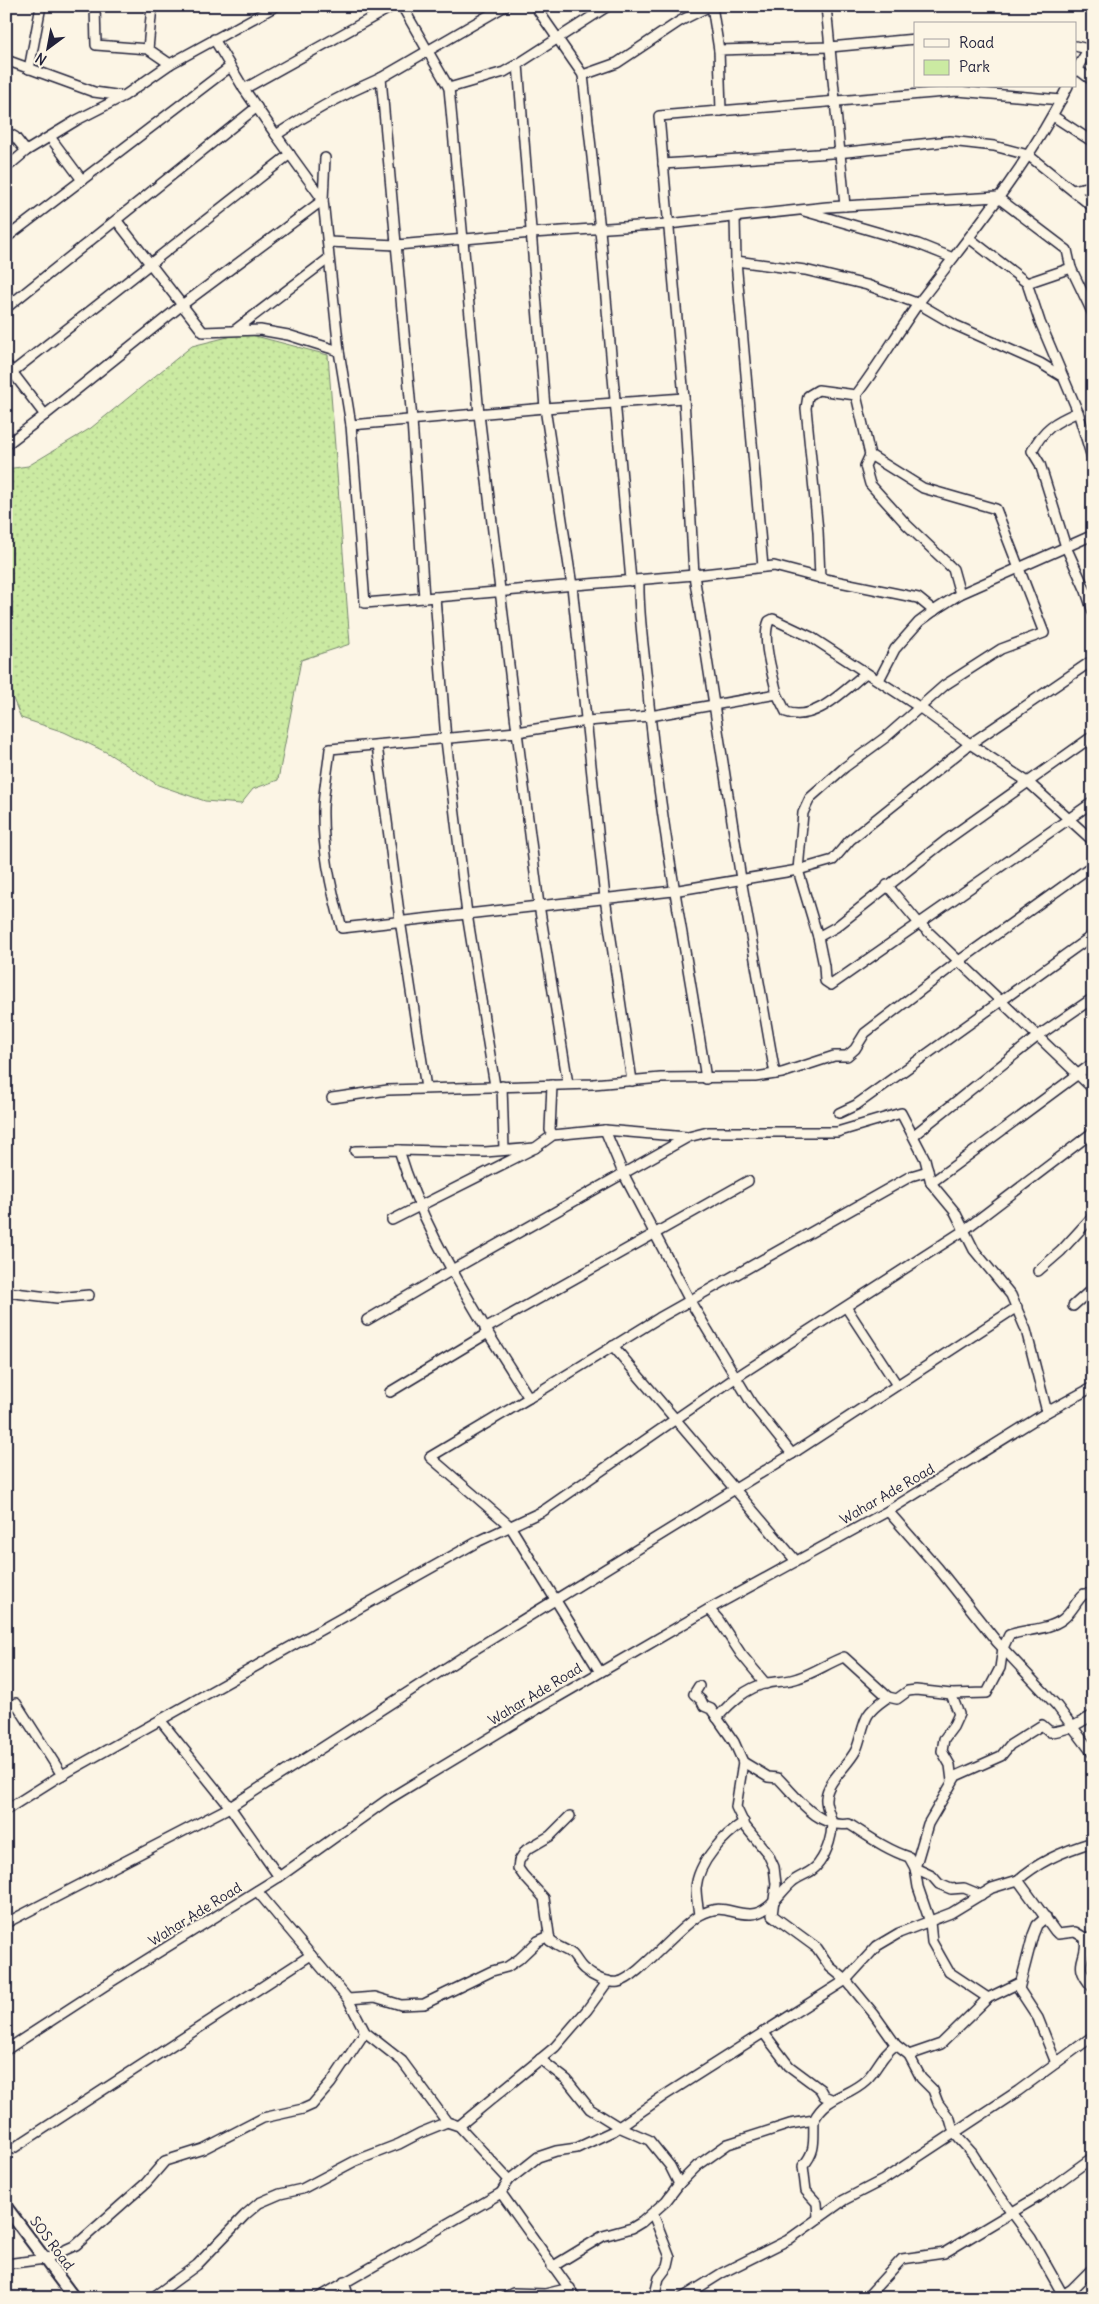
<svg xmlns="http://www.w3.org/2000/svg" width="1099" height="2304" font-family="Delius,sans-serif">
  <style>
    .green { fill: url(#green-dots); stroke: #76866e }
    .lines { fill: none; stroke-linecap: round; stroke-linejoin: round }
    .street-casing { stroke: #22223b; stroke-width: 12 }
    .secondary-casing { stroke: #22223b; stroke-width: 15 }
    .street { stroke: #fcf5e5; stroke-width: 9 }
    .secondary { stroke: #fcf5e5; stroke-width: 11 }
    .labels { text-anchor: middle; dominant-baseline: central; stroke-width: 4; stroke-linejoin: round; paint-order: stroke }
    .street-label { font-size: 14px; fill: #22223b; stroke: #fcf5e5 }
  </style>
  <defs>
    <pattern id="green-dots" width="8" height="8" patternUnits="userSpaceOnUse" patternTransform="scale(1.25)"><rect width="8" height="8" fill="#cbeaa2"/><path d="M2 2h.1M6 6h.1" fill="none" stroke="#aec88c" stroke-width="1.8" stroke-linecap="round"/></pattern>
  </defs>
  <rect width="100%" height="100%" fill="#fcf5e5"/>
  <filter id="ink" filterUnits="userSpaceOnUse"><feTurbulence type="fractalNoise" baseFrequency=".02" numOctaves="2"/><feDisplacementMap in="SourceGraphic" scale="10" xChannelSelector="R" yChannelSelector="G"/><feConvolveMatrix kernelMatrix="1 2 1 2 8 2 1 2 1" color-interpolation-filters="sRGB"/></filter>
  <g filter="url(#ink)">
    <polygon class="green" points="244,333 328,355 350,644 301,660 278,780 253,789 241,804 205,801 158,785 106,752 64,732 21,718 6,682 6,469 28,466 91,428 192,346"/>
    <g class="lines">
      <g class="street-casing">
        <g id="street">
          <polyline points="95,6 96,45 148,49 152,6"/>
          <polyline points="402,6 449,88 479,414 517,732 539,905 568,1084"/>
          <polyline points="535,6 583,75 617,63 680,21 710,6"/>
          <polyline points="608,6 518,64 545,408 572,586 605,898 632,1081"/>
          <polyline points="712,6 719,50"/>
          <polyline points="826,6 845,206"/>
          <path d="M214,39l30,50 32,46c34,-23 68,-41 105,-57"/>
          <polyline points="1075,46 1088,49"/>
          <polyline points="148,49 170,64"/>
          <polyline points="6,60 94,92 123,96"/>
          <polyline points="29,69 41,6"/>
          <polyline points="1077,69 1093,81"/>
          <polyline points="1075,72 1093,41"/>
          <polyline points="583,75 600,230 631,581"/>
          <polyline points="449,88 504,72 518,64"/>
          <polyline points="244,89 393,6"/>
          <polyline points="721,111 719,50 830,47 915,39"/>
          <polyline points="1053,116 1093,142"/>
          <polyline points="6,132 15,137 26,151"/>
          <path d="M276,135l47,65 16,151 12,74 14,178 329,-28 80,-9 46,12 -2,-47 -12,-123 2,-12 10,-6 38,5c23,-30 42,-63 64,-94 53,-69 109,-137 148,-215"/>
          <polyline points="50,137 82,180"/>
          <polyline points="663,164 847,152 950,141 994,146 1028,155 1093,207"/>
          <polyline points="6,168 26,151 77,120 124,96 170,64 276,6"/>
          <polyline points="1073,190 1093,186"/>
          <polyline points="804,211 918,244 953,258"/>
          <polyline points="735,217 736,261 763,567"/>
          <polyline points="117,221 203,332 260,330 288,335 339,351"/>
          <polyline points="6,238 230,67"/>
          <polyline points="969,238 1027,283 1040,322 1078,412 1093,461"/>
          <polyline points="328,242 397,245 532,233 668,224 827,207 997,197 1067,250 1071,268 1093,314"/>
          <polyline points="736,261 805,270 867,285 919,304 955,325 1040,363 1063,377"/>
          <polyline points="1027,283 1071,268"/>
          <polyline points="6,308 257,107"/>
          <polyline points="235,330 328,259"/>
          <polyline points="6,364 45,415 182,305 323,200 325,158"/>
          <polyline points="6,377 290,154"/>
          <polyline points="856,395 870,455 923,488 996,509 1044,633 1001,649 945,685 886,737 845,767 810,798 803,813 798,870 818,937 824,966 825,981 831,985 1093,802"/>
          <path d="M1078,412c-23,10 -34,16 -46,39l8,13 26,83 20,44 7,21"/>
          <polyline points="351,425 545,408 684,398"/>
          <polyline points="6,445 45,415"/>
          <polyline points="870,455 865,466 870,484 907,525 953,569 960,594"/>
          <polyline points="820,578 918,598 934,611"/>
          <path d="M639,580c-1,34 5,68 8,102 11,133 39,265 59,397"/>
          <polyline points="435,597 446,740 467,914 495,1086"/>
          <polyline points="424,598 412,420 381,78 505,6"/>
          <path d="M1093,660l-123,84 -120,96 -17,20 -35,10 -125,21 -331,37c-11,-38 -20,-82 -19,-121 1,-19 5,-39 7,-58l187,-17 70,-11 63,-5 127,-22c-4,-19 -16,-55 -8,-73l4,-2 38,18 108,70 51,37 58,38 65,59"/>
          <polyline points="879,680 895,649 919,622 938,608 960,594 1093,535"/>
          <path d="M777,694l9,18c29,11 59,-23 80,-39"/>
          <polyline points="377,745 400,920 426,1088"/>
          <polyline points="887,885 918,922 1093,1089"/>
          <polyline points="818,937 836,927 945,841 1093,736"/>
          <polyline points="775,1074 741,879 694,575 684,398 659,116 957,91 1061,100"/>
          <polyline points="552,1085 550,1130 553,1135"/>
          <polyline points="502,1086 504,1150"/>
          <polyline points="332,1098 388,1090 593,1084 661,1078 755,1077 782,1073 834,1056 847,1056 855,1049 865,1033 959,961 1093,865"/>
          <polyline points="839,1113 856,1105 1093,935"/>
          <polyline points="605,1130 687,1137"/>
          <polyline points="914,1135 1038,1036 1093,998"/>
          <path d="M355,1151l44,-1c21,69 53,121 89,182"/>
          <polyline points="931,1183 1093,1063"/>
          <polyline points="392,1220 535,1148 485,1152 399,1150"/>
          <polyline points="1038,1271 1061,1251 1093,1216"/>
          <polyline points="6,1292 57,1298 89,1295"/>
          <polyline points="1073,1306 1093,1288"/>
          <polyline points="846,1307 897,1385"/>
          <polyline points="367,1320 452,1270 688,1137 708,1132 837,1132 901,1113 925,1159 931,1183 955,1212 974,1250 1011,1295 1026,1330 1047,1412"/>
          <polyline points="485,1329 748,1181"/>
          <polyline points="613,1346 796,1561"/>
          <polyline points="390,1392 488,1333 529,1398 430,1457 510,1526 600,1672"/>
          <polyline points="529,1398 659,1318 911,1176 928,1171"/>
          <polyline points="792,1454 1017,1307"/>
          <polyline points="888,1511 938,1568 997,1642 1057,1706 1093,1754"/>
          <polyline points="709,1609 718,1619 741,1654 766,1684"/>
          <path d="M699,1686l-5,8 7,6 3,6 7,3 23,33 9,20 25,15 10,1c19,19 40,51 71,46 19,12 38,26 60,33l6,11 17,8 7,8 12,5 13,-1 17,7"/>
          <polyline points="951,1694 959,1714 953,1727 944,1739 942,1751 950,1765 952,1781"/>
          <polyline points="6,1709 16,1703 62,1775"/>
          <path d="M717,1718c14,-16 29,-30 50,-35 11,-2 21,-1 31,-5 16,-5 30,-15 46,-21l44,40"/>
          <polyline points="161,1721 230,1807 279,1877"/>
          <polyline points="743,1762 736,1807 745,1826 768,1854 774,1867 776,1884 772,1915 817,1948 830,1967 846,1980 874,2014 896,2045 909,2055 921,2078 933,2090 938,2103 950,2119 954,2133 972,2153 997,2192 1031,2238 1063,2295 1072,2289 1093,2268"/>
          <polyline points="6,1810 55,1779 479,1541 543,1511 735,1378 963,1231 1093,1132"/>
          <path d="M1018,1880c21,-19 48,-30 75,-38"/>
          <polyline points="257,1891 348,1999 365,2032 402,2061 447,2122 459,2126 509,2180 501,2193 576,2298"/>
          <path d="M699,1915c-1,-9 -3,-18 -3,-27 2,-26 28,-53 48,-66"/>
          <polyline points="1046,1917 1037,1925 1033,1935 1019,1989 1038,2018 1056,2063"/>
          <polyline points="6,1923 230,1807 469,1653 792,1454 752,1404 690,1301 623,1173 605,1130 553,1135 535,1148"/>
          <path d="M1093,1936l-8,2c4,23 -15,24 8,50"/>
          <polyline points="550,1941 544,1898 523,1875 518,1868 519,1861 526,1850 550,1836 570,1816"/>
          <path d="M988,1998l-39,-26 -17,-30 -2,-20 -12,-35 -3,-19 13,-44 28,-48 45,-20 9,-11 32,-20 8,7c17,-1 28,-8 43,-17"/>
          <path d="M348,1999l27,-2 26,8 23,-1 68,-33 15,-4 12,-8 19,-18 9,-4c6,9 17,11 25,17 4,4 7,11 12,15 8,7 23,15 34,13 19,-3 60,-55 82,-67 24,-13 30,0 51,-1 19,-1 28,-21 41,-32 8,-7 21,-9 27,-19 8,-11 15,-30 12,-43 -1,-7 -6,-15 -5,-22 1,-17 22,-32 30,-48 5,-11 6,-25 12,-35 5,-8 13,-13 20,-18l9,2 11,-8 8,-1 35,4 36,-1 13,-25 3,-20 6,-13c17,-6 40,-5 54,-16 9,-7 13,-18 21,-25h9"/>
          <polyline points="763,2032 789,2066 820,2089 824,2096 831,2099"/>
          <polyline points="6,2050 106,1985 279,1877 387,1800 544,1705 709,1609 888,1511 1047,1412 1093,1387"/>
          <polyline points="909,2055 941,2044 988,1998 1019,1983"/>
          <polyline points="540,2059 567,2080 590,2109 619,2127 649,2140 670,2166 679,2184"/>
          <path d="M814,2120c-1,20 3,30 -11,46l3,25 11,12 1,15"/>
          <polyline points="459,2126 555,2047 587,2010 608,1981"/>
          <polyline points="6,2153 311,1955"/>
          <polyline points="509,2180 538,2157 556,2151 577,2148 613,2131 662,2097 846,1980 877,1946 899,1933 951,1913 992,1888 1018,1880 1055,1931 1058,1934 1075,1932 1085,1938"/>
          <polyline points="653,2214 670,2257 668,2266 659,2278 654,2298"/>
          <polyline points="6,2264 45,2259 76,2245 146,2183 165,2161 203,2149 263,2118 303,2109 312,2105 331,2083 365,2032"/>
          <path d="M552,2267l51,-31 29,-8 10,-6 24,-21 13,-17 18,-18 31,-22 62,-20 24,-4c13,-25 34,-23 52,-40 12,-11 16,-27 30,-35"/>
          <polyline points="344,2282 349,2298"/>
          <polyline points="152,2298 197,2265 245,2215 259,2203 280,2194 302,2189 355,2161 399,2144 420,2133 447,2122"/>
          <polyline points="318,2298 501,2193"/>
          <polyline points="503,2298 513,2293 545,2294 570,2288"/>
          <polyline points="682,2298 722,2273 788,2240 844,2200 883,2180 1018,2091 1093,2036"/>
          <polyline points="866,2298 902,2259 944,2253 1041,2195 1093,2157"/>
        </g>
      </g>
      <g class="secondary-casing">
        <polyline id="secondary" points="6,2207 74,2298"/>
      </g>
      <use href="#street" class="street"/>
      <use href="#secondary" class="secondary"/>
    </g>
  </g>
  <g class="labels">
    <g class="street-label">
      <text transform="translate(887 1494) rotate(-30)">Wahar Ade Road</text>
      <text transform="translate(535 1694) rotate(-31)">Wahar Ade Road</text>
      <text transform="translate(195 1914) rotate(-32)">Wahar Ade Road</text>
      <text transform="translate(52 2243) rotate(53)">SOS Road</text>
    </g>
  </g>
  <rect width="1099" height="2304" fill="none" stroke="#fcf5e5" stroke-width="25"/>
  <rect x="12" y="12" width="1074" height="2279" fill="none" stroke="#22223b" stroke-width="2" filter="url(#ink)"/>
  <rect x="914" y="22" width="162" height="65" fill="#fcf5e5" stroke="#a5a1a1"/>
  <rect x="924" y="39" width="25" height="8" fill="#fcf5e5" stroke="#a5a1a1"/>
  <text x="959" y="48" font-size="15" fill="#22223b">Road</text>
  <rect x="924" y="60" width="25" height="15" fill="#cbeaa2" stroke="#a5a1a1"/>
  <text x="959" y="72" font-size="15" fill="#22223b">Park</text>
  <g transform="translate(48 48) rotate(212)" stroke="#fcf5e5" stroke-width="4" paint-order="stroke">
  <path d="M0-4L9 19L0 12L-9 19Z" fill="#22223b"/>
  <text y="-8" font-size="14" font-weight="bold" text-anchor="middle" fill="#22223b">N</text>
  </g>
</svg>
